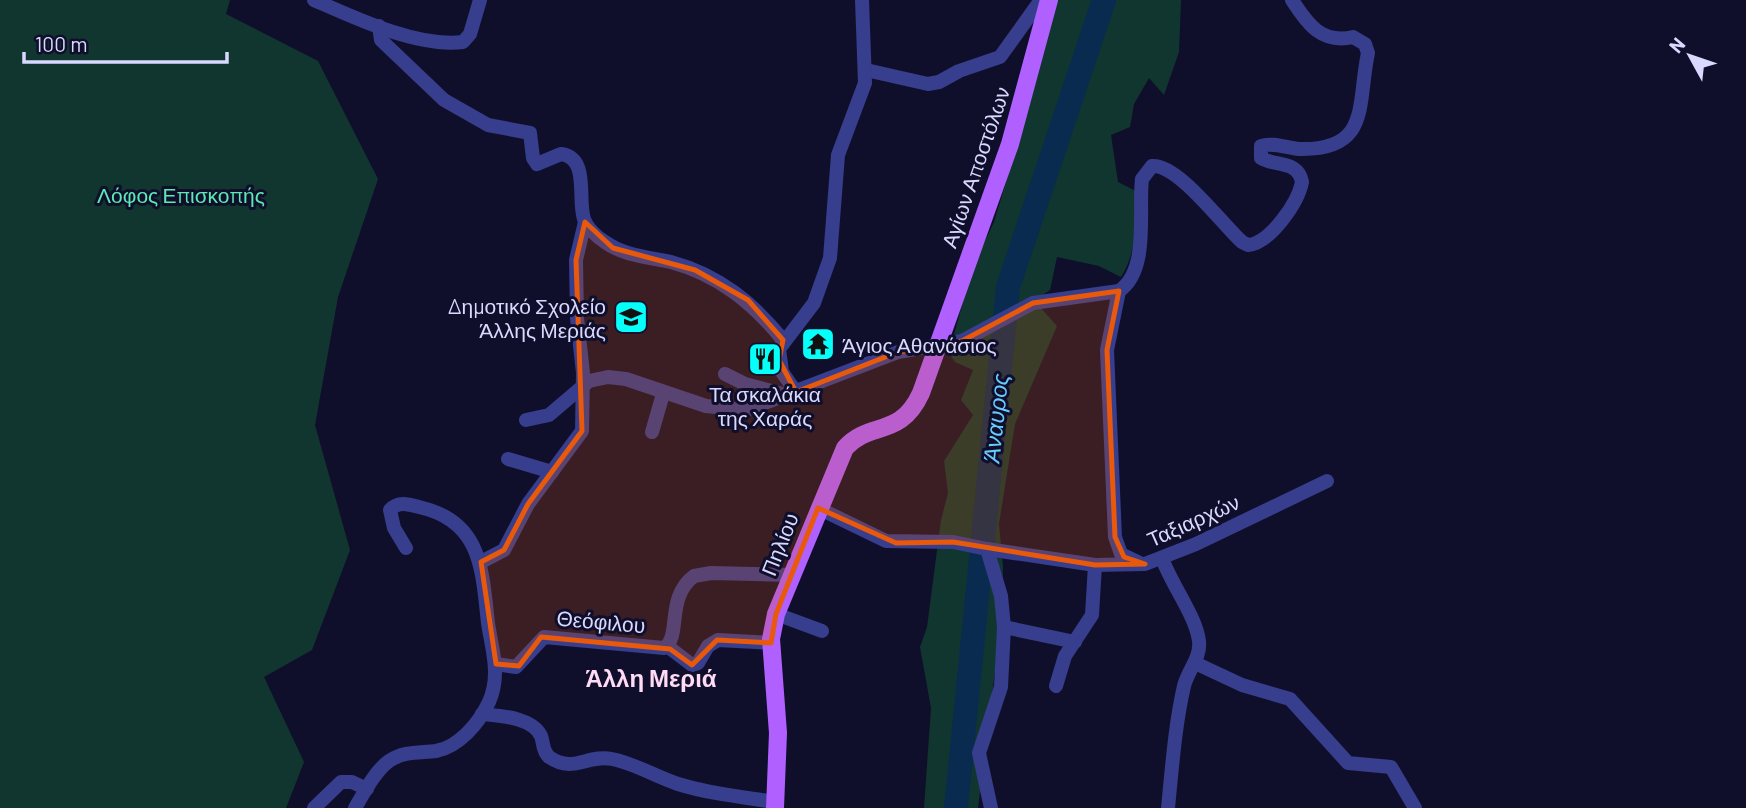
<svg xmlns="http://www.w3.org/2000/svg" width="1746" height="808" font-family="Barlow,sans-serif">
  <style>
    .green { fill: #113630 }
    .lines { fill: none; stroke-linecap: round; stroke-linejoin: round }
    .river { stroke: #092b50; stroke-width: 24 }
    .minor { stroke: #363e8d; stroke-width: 14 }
    .major { stroke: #b060ff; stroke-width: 18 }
    .marked { fill: #e8590c; fill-opacity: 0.2; stroke: #e8590c; stroke-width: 5; stroke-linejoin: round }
    .labels { text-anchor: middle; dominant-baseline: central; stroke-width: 6; stroke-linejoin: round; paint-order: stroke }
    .street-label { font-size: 21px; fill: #d9d9ff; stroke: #100f2b }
    .park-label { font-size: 21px; fill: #5be9b4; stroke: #100f2b }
    .poi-label { font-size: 21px; fill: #d9d9ff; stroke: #100f2b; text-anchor: end }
    .water-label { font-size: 23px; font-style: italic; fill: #67cbff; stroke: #100f2b }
    .quarter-label { font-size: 24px; font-weight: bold; fill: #ffdbf6; stroke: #100f2b }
  </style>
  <rect width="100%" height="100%" fill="#100f2b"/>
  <g class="green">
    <polygon points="0,0 230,0 226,14 318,61 378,179 338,297 315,425 350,550 312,650 264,677 304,762 286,808 0,808"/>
    <path d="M1057,0h124l-2,52 -15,43 -15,-17 -15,26 -4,23 -19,8 7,47 18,9c2,28 0,63 -15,86l-22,-11 -42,-9 -7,33 -9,6 -1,11 17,19 -42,98 -16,100 4,42 -1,49 -24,193h-54l7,-100 -11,-61 7,-20 14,-107 7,-27 -4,-32 29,-46 -12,-15 12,-30 -18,-8 -6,-9 23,-84 22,-47 12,-40z"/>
  </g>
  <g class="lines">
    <polyline class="river" points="956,808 1008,287 1104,0"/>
    <g class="minor">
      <path d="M314,0c41,18 104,48 149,42l7,-8 10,-34"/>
      <path d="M379,26l2,14 63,60 44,25 42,8 3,25 4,6 24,-10c29,4 16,45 23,65 3,9 13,18 21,23 19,14 44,15 66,20 48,13 82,41 112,78"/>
      <polyline points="866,70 928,84 939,82 959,71 1000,57 1038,4 1049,0"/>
      <polyline points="1119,291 1107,350 1115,537 1121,554 1140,563"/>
      <polyline points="725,374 745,384 786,395"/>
      <polyline points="796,392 782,372 779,349 814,303 830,258 838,155 865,83 862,0"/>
      <path d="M526,420l23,-5 40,-34 19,-4 18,2 80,27 40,4 152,-58 64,-11 71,-38 86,-12c31,-21 19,-81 23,-112l10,-13c25,-3 70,58 90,76l6,3c22,-2 50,-42 54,-63 -4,-22 -26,-15 -41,-24v-12c11,-4 26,2 38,3 72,2 58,-45 69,-96l-3,-9 -12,-7c-31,7 -45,-12 -61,-37"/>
      <polyline points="652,432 663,394"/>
      <polyline points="508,459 552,472"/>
      <polyline points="818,508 886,541 953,542 987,549 1001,596 1004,627 1001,687 979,753 991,808"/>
      <polyline points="987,549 1095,565 1145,564 1196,544 1327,481"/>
      <path d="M1162,558c9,26 34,58 37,83 2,17 -11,29 -15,45 -9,39 -12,82 -16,122"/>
      <polyline points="481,562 504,550 528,504 582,431 583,373 577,318 576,260 585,222"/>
      <polyline points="776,614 822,631"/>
      <polyline points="1004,627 1075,642"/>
      <polyline points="667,646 692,665 698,663 708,646 718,640 771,643"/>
      <polyline points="1195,663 1242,685 1290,699 1348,763 1391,767 1415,808"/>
      <path d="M496,664l20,3 28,-30 120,11c18,-12 1,-50 30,-72l17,-3 79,2"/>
      <polyline points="1056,686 1065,656 1092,615 1095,565"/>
      <path d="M482,714c18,2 50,3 59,22 3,8 1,14 8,21 25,17 38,-3 63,2 22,4 44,18 66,25 32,10 65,13 97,18"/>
      <polyline points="314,808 341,782 352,782 367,789"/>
      <path d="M355,808c9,-15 20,-37 34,-47 15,-10 30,-8 47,-10 23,-4 43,-28 53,-49 12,-27 3,-52 -1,-79 -6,-53 -6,-102 -69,-116 -11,-3 -21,-6 -29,3l4,18 12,20"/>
    </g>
    <path class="major" d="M775,808l3,-75 -7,-94 5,-25 69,-166c25,-28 55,-9 76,-55l89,-249 39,-144"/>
  </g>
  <path class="marked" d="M585,222l28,26 82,22 53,30 35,40 -4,20 17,32 102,-40 64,-11 71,-38 86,-12 -12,59 8,187 9,20 21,7 -50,1 -142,-23 -57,1 -78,-35 -42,106 -5,29 -54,-3 -25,25 -22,-16 -129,-12 -22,29 -23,-2 -15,-102 23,-12 24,-46 54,-73 -6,-171z"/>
  <defs>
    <g id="school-square" transform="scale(1.75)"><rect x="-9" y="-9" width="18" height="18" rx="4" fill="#05fff9" stroke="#100f2b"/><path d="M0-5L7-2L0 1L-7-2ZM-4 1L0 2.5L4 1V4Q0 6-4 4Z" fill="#111"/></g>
    <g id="temple-square" transform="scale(1.75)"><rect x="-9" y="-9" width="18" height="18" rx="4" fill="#05fff9" stroke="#100f2b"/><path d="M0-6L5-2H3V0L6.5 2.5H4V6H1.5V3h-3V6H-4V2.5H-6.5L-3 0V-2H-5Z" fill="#111"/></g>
    <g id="restaurant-square" transform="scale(1.75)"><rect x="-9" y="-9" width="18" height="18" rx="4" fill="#05fff9" stroke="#100f2b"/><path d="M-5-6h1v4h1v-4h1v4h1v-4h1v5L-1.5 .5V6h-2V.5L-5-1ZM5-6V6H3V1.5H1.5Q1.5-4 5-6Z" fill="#111"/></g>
  </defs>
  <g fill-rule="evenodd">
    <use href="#school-square" x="631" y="317"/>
    <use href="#temple-square" x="818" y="344"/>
    <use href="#restaurant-square" x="765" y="359"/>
  </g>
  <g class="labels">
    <g class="street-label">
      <text transform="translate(975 167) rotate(-71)">Αγίων Αποστόλων</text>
      <text transform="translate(1193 520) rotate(-24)">Ταξιαρχών</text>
      <text transform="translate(779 544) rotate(-68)">Πηλίου</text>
      <text transform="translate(601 621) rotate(5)">Θεόφιλου</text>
    </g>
    <g class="park-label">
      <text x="181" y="194">Λόφος Επισκοπής</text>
    </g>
    <g class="poi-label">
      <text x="606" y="305">Δημοτικό Σχολείο<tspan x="606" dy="24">Άλλης Μεριάς</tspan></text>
      <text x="842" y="344" text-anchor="start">Άγιος Αθανάσιος</text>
      <text x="765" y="393" text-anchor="middle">Τα σκαλάκια<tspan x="765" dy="24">της Χαράς</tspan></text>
    </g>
    <g class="water-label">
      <text transform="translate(995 418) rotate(-84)">Άναυρος</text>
    </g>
    <g class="quarter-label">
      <text x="651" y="677">Άλλη Μεριά</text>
    </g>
  </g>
  <g transform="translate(1690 56) rotate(310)" stroke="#100f2b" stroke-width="5" paint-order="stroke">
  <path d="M0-5L12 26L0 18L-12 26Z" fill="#d9d9ff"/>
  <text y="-10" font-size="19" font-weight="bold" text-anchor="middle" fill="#d9d9ff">N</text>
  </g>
  <path d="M24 52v10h203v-10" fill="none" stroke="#d9d9ff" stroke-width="3.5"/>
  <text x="35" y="52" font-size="21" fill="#d9d9ff" stroke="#100f2b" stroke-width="5" paint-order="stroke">100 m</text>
</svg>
